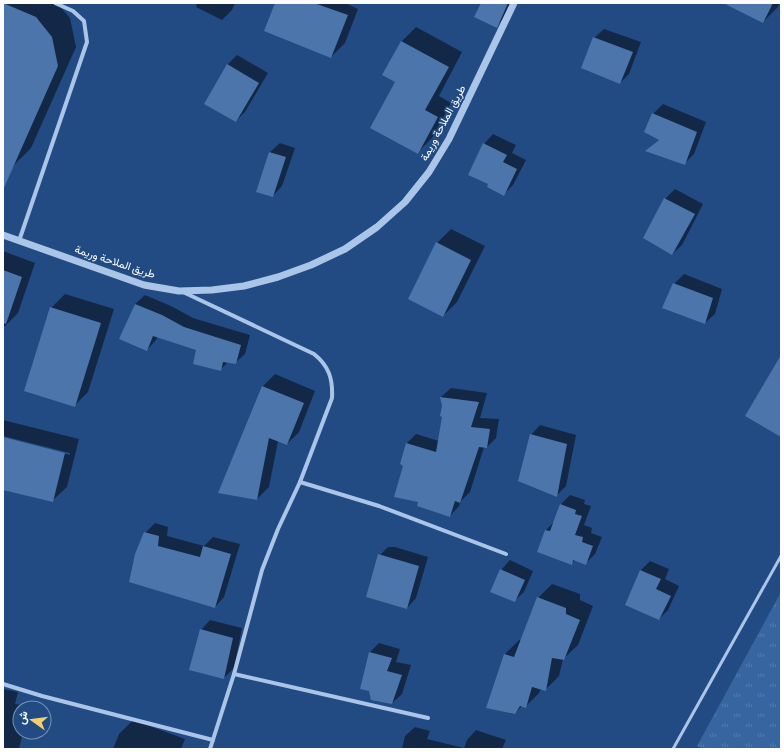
<svg xmlns="http://www.w3.org/2000/svg" width="784" height="752" font-family="Signika,Vazirmatn,sans-serif">
  <style>
    .grass { fill: url(#grass-tufts) }
    .shadow { fill: #0007 }
    .building { fill: #4b75ab }
    .lines { fill: none; stroke-linecap: round; stroke-linejoin: round }
    .service { stroke: #aac5e8; stroke-width: 3 }
    .minor { stroke: #aac5e8; stroke-width: 4 }
    .tertiary { stroke: #aac5e8; stroke-width: 7 }
    .labels { text-anchor: middle; dominant-baseline: central; stroke-width: 3; stroke-linejoin: round; paint-order: stroke }
    .street-label { font-size: 11px; fill: #fff; stroke: #224b83 }
  </style>
  <defs>
    <pattern id="grass-tufts" width="24" height="20" patternUnits="userSpaceOnUse"><rect width="24" height="20" fill="#3665a0"/><path d="M3 7l-1-3M5 7V3M7 7l1-3M15 17l-1-3M17 17v-4M19 17l1-3" fill="none" stroke="#547cae"/></pattern>
  </defs>
  <rect width="100%" height="100%" fill="#224b83"/>
  <polygon class="grass" points="781,592 781,749 703,749 697,746"/>
  <g class="shadow">
    <polygon points="3,3 57,3 70,18 76,47 31,148 13,166 3,162"/>
    <polygon points="197,3 235,3 232,10 222,20 196,7"/>
    <polygon points="276,3 345,3 358,9 345,43 331,57"/>
    <polygon points="482,3 515,3 510,12 496,26"/>
    <polygon points="726,3 780,3 777,8 763,22"/>
    <polygon points="416,27 462,52 439,96 451,103 432,138 418,152 396,82 383,75 402,41"/>
    <polygon points="604,29 641,42 629,74 620,83 594,38"/>
    <polygon points="237,55 268,73 245,112 236,121 227,65"/>
    <polygon points="663,104 706,122 694,154 684,164 647,150 660,139 653,114"/>
    <polygon points="493,134 516,145 512,153 526,160 513,185 503,195 484,144"/>
    <polygon points="280,143 295,148 282,186 273,196 258,191 270,152"/>
    <polygon points="675,189 703,204 682,245 672,254 665,199"/>
    <polygon points="451,229 485,246 457,302 443,316 437,243"/>
    <polygon points="3,251 35,263 18,313 4,327"/>
    <polygon points="684,274 722,289 715,314 705,323 674,284"/>
    <polygon points="65,294 114,309 88,392 74,406 51,308"/>
    <polygon points="145,295 171,306 193,318 250,335 245,354 235,363 228,362 220,370 198,350 158,336 156,340 147,350 121,339 135,304"/>
    <polygon points="275,374 315,391 299,432 287,444 278,441 269,487 257,499 263,386"/>
    <polygon points="451,388 487,393 480,418 499,419 496,438 487,447 484,447 470,492 461,501 459,506 450,516 419,501 404,465 406,444 416,434 439,441 443,416 441,397"/>
    <polygon points="3,420 79,439 67,487 52,501 3,489 3,438 70,455 70,453 3,436"/>
    <polygon points="540,425 576,435 566,486 556,496 531,435"/>
    <polygon points="570,495 585,500 584,504 591,506 584,525 592,528 591,533 602,537 595,554 585,564 575,560 571,563 538,552 546,530 554,522 561,504"/>
    <polygon points="155,523 168,527 167,536 204,546 213,537 240,544 224,597 215,607 145,533"/>
    <polygon points="388,547 395,547 428,557 416,598 407,608 378,557"/>
    <polygon points="510,560 533,571 524,592 514,601 501,570"/>
    <polygon points="650,561 669,569 665,579 679,586 668,610 659,619 626,605 641,570"/>
    <polygon points="552,584 580,594 580,600 593,606 578,645 563,659 559,676 545,690 541,688 539,693 525,707 522,706 515,713 505,654 519,640 521,641 538,598"/>
    <polygon points="210,620 242,628 234,668 224,678 201,630"/>
    <polygon points="379,643 400,649 396,662 411,665 402,694 392,703 370,652"/>
    <polygon points="3,689 18,692 15,704 28,706 28,708 20,708 20,732 23,732 19,749 3,749"/>
    <polygon points="133,720 185,739 181,749 113,749 119,734"/>
    <polygon points="415,727 430,731 427,739 464,748 467,740 476,730 506,740 502,749 402,749 405,736"/>
  </g>
  <g class="building">
    <polygon points="3,3 36,17 52,37 58,66 3,190"/>
    <polygon points="275,3 314,3 348,15 331,58 264,31"/>
    <polygon points="481,3 508,3 497,28 474,17"/>
    <polygon points="723,3 773,3 763,23"/>
    <polygon points="593,37 633,52 620,84 581,68"/>
    <polygon points="401,41 449,67 425,110 438,117 418,154 370,128 395,82 382,75"/>
    <polygon points="227,64 259,83 236,122 204,104"/>
    <polygon points="652,113 697,132 685,165 645,151 659,140 644,132"/>
    <polygon points="483,143 507,155 503,162 517,169 504,196 487,187 488,184 468,175"/>
    <polygon points="269,152 286,157 273,197 256,192"/>
    <polygon points="664,198 695,214 672,255 643,238"/>
    <polygon points="436,242 471,260 443,317 408,299"/>
    <polygon points="3,270 22,277 6,324 3,323"/>
    <polygon points="673,283 713,298 705,324 662,308"/>
    <polygon points="135,304 162,315 184,327 241,345 236,364 223,362 221,371 193,364 196,350 153,336 147,351 119,339"/>
    <polygon points="50,307 101,323 75,407 24,391"/>
    <polygon points="781,355 781,437 745,416"/>
    <polygon points="262,386 304,403 287,445 269,438 257,500 218,493"/>
    <polygon points="440,397 479,402 471,427 490,429 487,448 479,447 460,503 455,501 450,517 417,506 418,502 394,497 403,466 400,464 406,443 436,452 442,417 440,416 442,406"/>
    <polygon points="530,434 567,444 557,497 518,481"/>
    <polygon points="3,437 65,453 53,502 3,490"/>
    <polygon points="560,504 576,510 575,514 582,516 575,535 583,537 582,542 593,546 586,565 573,560 572,565 537,552 545,530 550,531"/>
    <polygon points="144,532 159,536 158,546 200,557 203,546 231,554 215,608 129,582 135,554"/>
    <polygon points="378,554 419,566 407,609 366,597"/>
    <polygon points="500,569 525,580 515,602 490,592"/>
    <polygon points="640,570 661,579 656,589 671,596 659,620 625,605"/>
    <polygon points="537,597 566,608 566,614 580,620 564,660 552,658 546,691 532,687 526,708 520,706 515,714 486,708 504,654 514,657"/>
    <polygon points="200,629 233,638 224,679 189,670"/>
    <polygon points="369,652 392,658 387,671 402,675 392,704 371,700 369,691 360,689"/>
  </g>
  <g class="lines">
    <polyline class="service" points="673,749 781,556"/>
    <g class="minor">
      <polyline points="19,241 87,42 84,21 73,11 55,3"/>
      <path d="M183,292l131,62c15,12 19,25 18,44l-32,84 -22,47 -16,41 -28,104 -24,75"/>
      <polyline points="300,482 379,506 506,554"/>
      <polyline points="234,674 428,718"/>
      <polyline points="3,684 42,696 213,740"/>
    </g>
    <polyline class="tertiary" points="3,235 144,285 179,291 212,290 244,286 278,277 311,265 345,249 377,227 405,202 429,172 449,139 514,3"/>
  </g>
  <g class="labels">
    <g class="street-label">
      <text transform="translate(443 123) rotate(-62)">طريق الملاحة وريمة</text>
      <text transform="translate(115 262) rotate(18)">طريق الملاحة وريمة</text>
    </g>
  </g>
  <rect width="784" height="752" fill="none" stroke="#ffffff" stroke-width="8"/>
  <g transform="translate(32 720) rotate(284)"><circle r="19" fill="#224b83" stroke="#7a93b5"/>
  <path d="M0-3L7 15L0 10L-7 15Z" fill="#f4ce6b"/>
  <text y="-6" font-size="11" font-weight="bold" text-anchor="middle" fill="#ffffff">ش</text>
  </g>
</svg>
